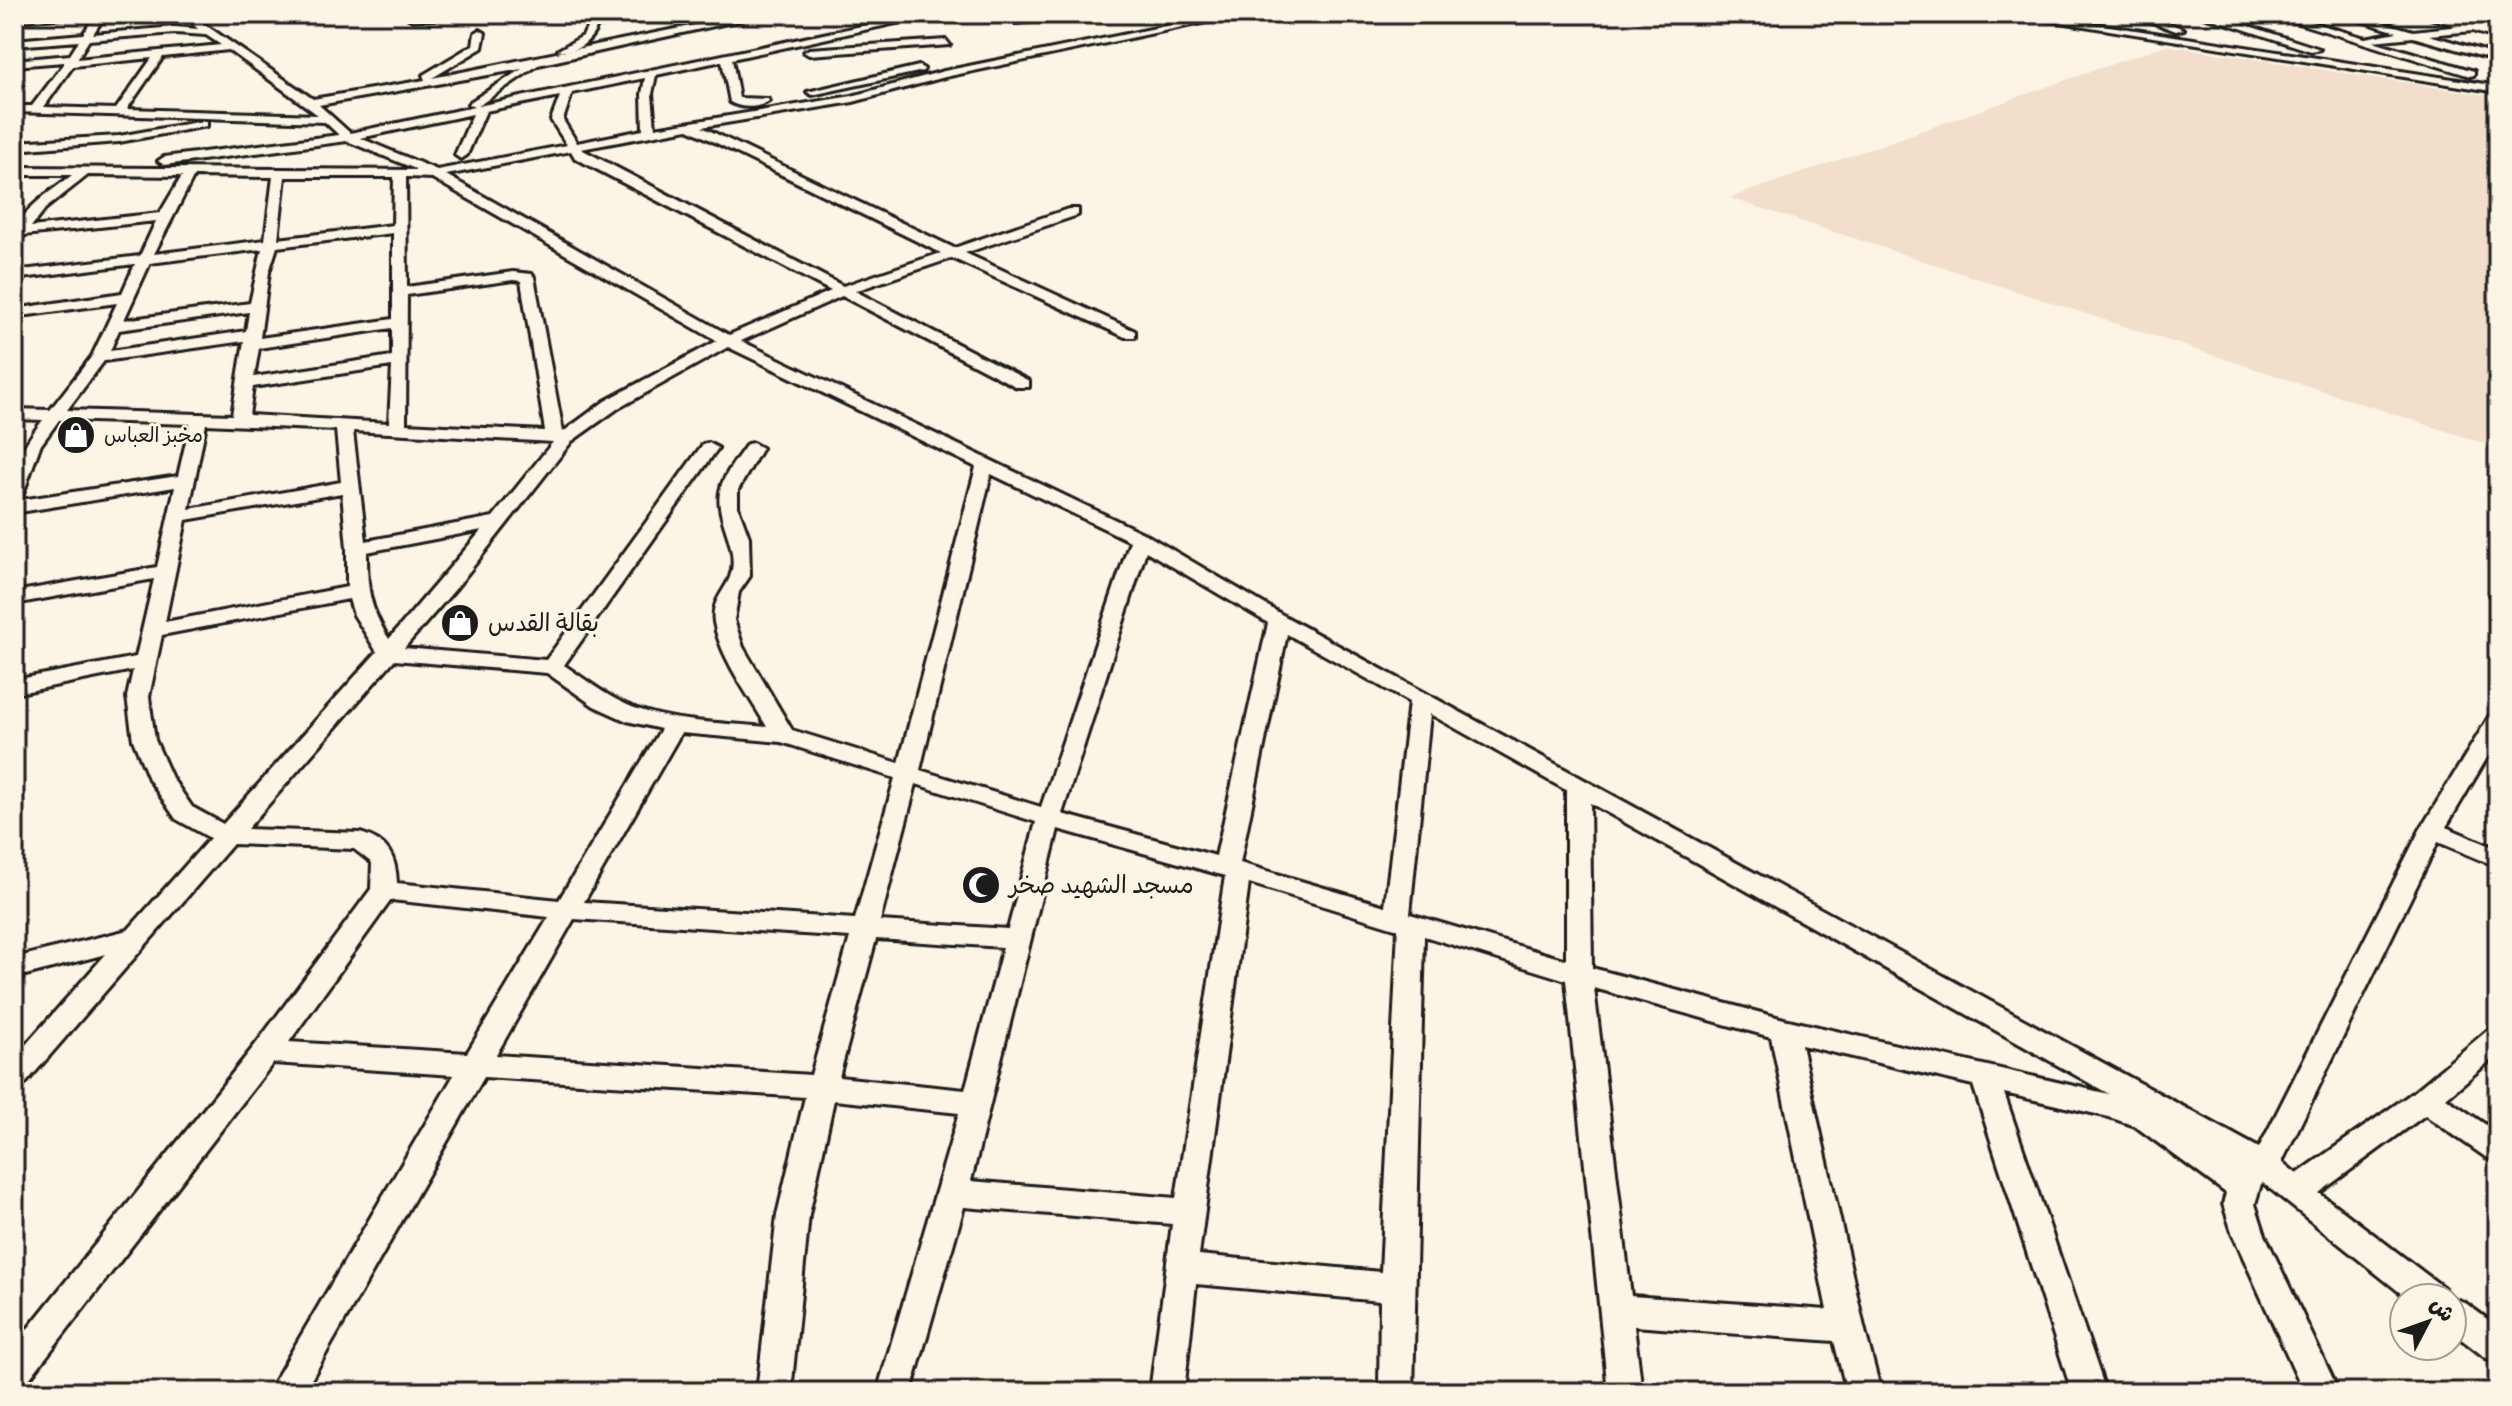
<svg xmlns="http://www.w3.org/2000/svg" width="2512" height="1406" font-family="Pangolin,'Playpen Sans Arabic',sans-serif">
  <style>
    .built { fill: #f2decb }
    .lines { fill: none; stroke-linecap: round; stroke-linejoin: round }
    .street-casing { stroke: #1c1c1c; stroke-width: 6 }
    .secondary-casing { stroke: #1c1c1c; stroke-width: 6 }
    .street { fill: #fcf5e5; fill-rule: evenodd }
    .secondary { fill: #fcf5e5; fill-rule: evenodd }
    .labels { text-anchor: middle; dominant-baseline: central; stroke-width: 6; stroke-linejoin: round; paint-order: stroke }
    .far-poi-label { font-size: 20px; fill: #1c1c1c; stroke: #fcf5e5; text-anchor: start }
    .poi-label { font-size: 24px; fill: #1c1c1c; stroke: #fcf5e5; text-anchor: start }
  </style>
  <rect width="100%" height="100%" fill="#fcf5e5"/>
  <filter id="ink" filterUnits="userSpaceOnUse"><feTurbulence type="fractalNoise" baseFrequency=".0125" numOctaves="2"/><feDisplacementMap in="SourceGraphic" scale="16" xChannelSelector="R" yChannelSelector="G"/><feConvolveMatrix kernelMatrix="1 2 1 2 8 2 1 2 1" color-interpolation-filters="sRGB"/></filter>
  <g filter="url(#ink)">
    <polygon class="built" points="2166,45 2498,97 2498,448 1730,198"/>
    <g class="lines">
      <g class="street-casing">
        <g id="street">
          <path d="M106,14l-13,20 82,-7 23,2 -4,-4 1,-11h10l-1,10 109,75 112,-19 -2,-5 50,-30 2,-12 5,-3 5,3 -3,15 -50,30 318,-64h18l-230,51 -60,41 441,-92h18l-205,45 7,39 29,1 1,2c-10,7 -28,8 -39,1l-8,-41 -66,14 -4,19 3,34 197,-32 92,-25 281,-57h19l-299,63 -92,25 -151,25 252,121 114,-39h10v6l-113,38 170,78v6h-10l-173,-79 -97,33 174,90v6h-12l-175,-91 -101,45 406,194 139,82 973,531 161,-318 67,-110 3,-5 8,-2v26l-52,88 52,22v18l-60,-25 -156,320 15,12 118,-83 73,-61 10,-3v27l-52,44 52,35v28l-11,-3 -62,-43 -106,78 125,95 4,10h-41l-144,-115 -2,1 -6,20 10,31 74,157h-35l-71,-157 -10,-31 3,-11 -91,-67 -26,-9 -105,-24 102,299h-34l-99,-307 -172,-40 63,282 17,65h-34l-13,-51 -200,-15 8,66h-34l-42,-412 -142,-44 -11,456h-34l1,-91 -184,-17 -12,108h-34l22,-168 -208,-17 -53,185h-34l82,-279 -125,-13 -25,115 -18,177h-34l20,-177 28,-118 -321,-20 -180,315h-36l186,-317 -181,-12 -247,320 -12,5v-42l242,-302 115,-155 1,-26 -18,-14 -121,-5 -209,241 -10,3v-30l92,-104 -92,24v-20l114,-28 82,-92 -34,-19 -27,-40 -16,-39 -6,-43 6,-27 -119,24v-14l122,-23 18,-78 -140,25v-12l143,-25 18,-80 -161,26v-12l164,-25 12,-52 -131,-4 -19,26 -17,48 -9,5c0,-36 6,-50 29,-79l-29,-1v-10l36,1 42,-54 25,-53 -103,14v-8l108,-16 13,-29 -121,15v-8l126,-15 16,-35 -132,14 -3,5 -7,1c0,-28 38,-50 58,-66h-58v-8l404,3 -71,-29 -183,24 -6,-4 6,-4 175,-22 -14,-13 -311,-10v-6h18l32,-42v-2l-50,4v-6l56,-5 9,-14 -65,5v-6l69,-6 12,-18 -81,5v-6zM175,33l31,2 15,10 -144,14 12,-19zM229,50l89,65 -191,-6 36,-52zM152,58l-36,51 -72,-2 29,-41zM522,69l-52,33 -2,2 6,3 -124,26 -31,-28zM645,78l-3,16 1,36 -66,13 -14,-23 9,-27zM560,96l-9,24 16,25 -130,25 -77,-32 113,-24 -18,41 6,4 6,-4 19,-44zM688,129l253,124 -98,33 -262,-137zM571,151l4,7 256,133 -102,44 -283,-160zM88,175l94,1 -22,37 -129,14 14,-18zM194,176l79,1 -8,63 -111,14zM285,177h109l-1,48 -115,14zM406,177l26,1 285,163 -112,60 -42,31 -29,-155 -2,-3 -19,-2 -106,15zM393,233v86l-133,19 9,-66 8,-25zM262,249l-12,54 -126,17 26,-57zM513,280l8,1 24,150 -139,-7 1,-129zM249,312l-3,19 -136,20 9,-21zM392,328v28l-138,21 5,-29zM244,341l-12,74 -165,-5 37,-49zM728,347l248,120 -77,296 -107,-33 -49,-83 -9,-27 5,-28 11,-16 -1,-39 -11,-30v-17l24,-42 -9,-5 -6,1c-9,13 -25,33 -27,48 -5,28 21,56 10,85 -6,15 -19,25 -16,45 6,36 35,73 53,105 -41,-4 -84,-4 -123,-16 -29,-8 -55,-29 -80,-46l154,-217 -9,-5 -6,1 -157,216 -142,-12 53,-61 115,-146 45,-32zM392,366l-3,57 -140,-8 4,-28zM206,424l130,6 5,52 -152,27zM353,431l200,11 -60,75 -127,24zM991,474l139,67 -89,266 -121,-37zM342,493l5,55v39l-182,35 21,-102zM482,530l-93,109c-20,-32 -22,-50 -22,-87zM1146,551l122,72 -52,233 -154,-42zM349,599l5,16 23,37 -154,172 -31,-17 -20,-29 -17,-38 -6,-43 13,-62zM1287,634l122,68 -24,204 -145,-43zM394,660l153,13 47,33 33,15 34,8 -102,171 -162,-17c-1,-27 -9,-42 -37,-50l-113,-4zM1430,714l136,76v170l-156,-46zM681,733l100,9 114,36 -40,141 -271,-17zM916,784l120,38 -28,107 -128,-8zM1590,803l519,291 -325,-75 -192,-51zM1058,829l167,47 -49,322 -205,-17zM1249,883l149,46 -17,343 -182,-17zM391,900l158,17 -82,136 -178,-11zM574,919l276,18 -39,138 -315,-20zM876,939l127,8 -38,143 -126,-13zM1594,988l177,49 56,273 -196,-14z"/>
          <polygon points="416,14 492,14 487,17 412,20 407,17"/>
          <path d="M652,14h28l-83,12c-5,15 -24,30 -39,24l25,-14 7,-14z"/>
          <polygon points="1067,14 1086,16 1015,23 1010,20"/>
          <polygon points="2009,14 2032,14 2498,86 2498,92"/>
          <polygon points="2130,14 2144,14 2184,29 2176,31"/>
          <polygon points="2197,14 2212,14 2320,49 2311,51"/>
          <polygon points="2269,14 2284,14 2365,38 2397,32 2338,14 2353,14 2413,31 2470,25 2435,14 2451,14 2498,27 2498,33 2477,27 2473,31 2429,35 2498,55 2498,61 2413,37 2373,41 2474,71 2474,75 2470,76"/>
          <polygon points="946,40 950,45 809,55 804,52 809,49"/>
          <polygon points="919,66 924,69 923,71 812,95 807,92"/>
          <polygon points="203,121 207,122 207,126 119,142 14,150 14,142 119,136"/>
          <polygon points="2452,1298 2464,1302 2498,1327 2498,1363 2486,1358 2452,1332"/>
        </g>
      </g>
      <g class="secondary-casing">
        <polygon id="secondary" points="2417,14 2437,14 2498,31 2498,39"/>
      </g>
      <use href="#street" class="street"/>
      <use href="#secondary" class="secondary"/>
    </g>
  </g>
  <defs>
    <g id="shop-disc" transform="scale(2)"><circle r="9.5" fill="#1c1c1c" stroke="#fcf5e5"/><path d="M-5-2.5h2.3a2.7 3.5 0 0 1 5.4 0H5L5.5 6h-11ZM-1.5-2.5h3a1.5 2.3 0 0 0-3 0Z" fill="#fff"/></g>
    <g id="mosque-disc" transform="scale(2)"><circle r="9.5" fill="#1c1c1c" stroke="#fcf5e5"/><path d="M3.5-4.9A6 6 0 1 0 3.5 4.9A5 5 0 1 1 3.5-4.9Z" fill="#fff"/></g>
  </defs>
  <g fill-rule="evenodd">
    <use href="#shop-disc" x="76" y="435"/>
    <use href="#shop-disc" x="460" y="623"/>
    <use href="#mosque-disc" x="981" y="885"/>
  </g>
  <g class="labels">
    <g class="far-poi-label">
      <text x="104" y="435">مخبز العباس</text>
    </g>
    <g class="poi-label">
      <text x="488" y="623">بقالة القدس</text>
      <text x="1009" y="885">مسجد الشهيد صخر</text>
    </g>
  </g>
  <rect width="2512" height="1406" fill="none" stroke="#fcf5e5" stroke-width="48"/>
  <rect x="24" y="24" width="2464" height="1358" fill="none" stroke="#1c1c1c" stroke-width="3" filter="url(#ink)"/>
  <g transform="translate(2428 1322) rotate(49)"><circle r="38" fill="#fcf5e5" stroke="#a29e95" stroke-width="2"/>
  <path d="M0-6L14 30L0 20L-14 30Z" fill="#1c1c1c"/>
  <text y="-12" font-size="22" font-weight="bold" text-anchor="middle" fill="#1c1c1c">ش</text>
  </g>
</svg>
